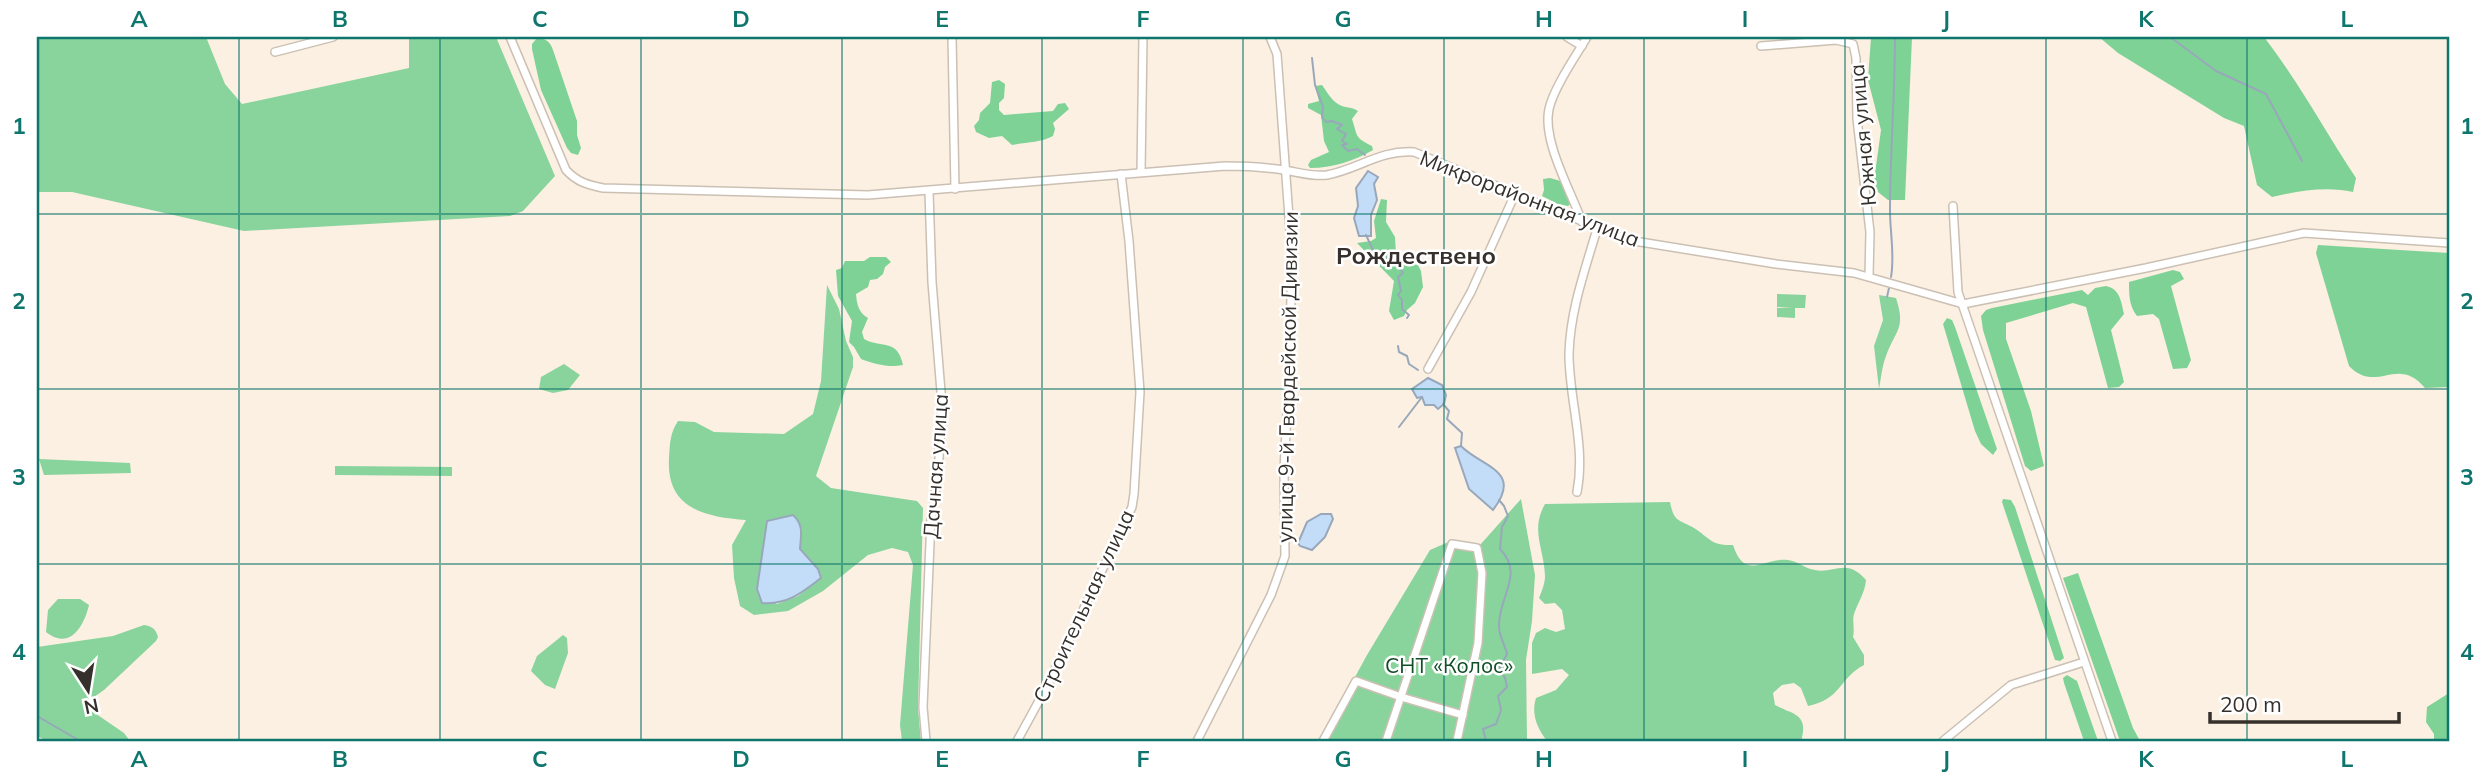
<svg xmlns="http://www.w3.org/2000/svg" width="2486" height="778" font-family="Mulish,sans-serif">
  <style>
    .green { fill: #89d49c; fill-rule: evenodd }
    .forest { fill: #7fd295 }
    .water { fill: #c3dcf8; stroke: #98a8ba; stroke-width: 2 }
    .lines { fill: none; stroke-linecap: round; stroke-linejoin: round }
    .stream { stroke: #98a8ba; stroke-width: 2 }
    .minor-casing { stroke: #cbc0b3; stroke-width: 10 }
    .minor { stroke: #fff; stroke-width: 7 }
    .grid { fill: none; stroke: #0f766e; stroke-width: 2; stroke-opacity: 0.55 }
    .labels { text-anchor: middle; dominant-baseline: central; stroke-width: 5; stroke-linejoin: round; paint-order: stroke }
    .street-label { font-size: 21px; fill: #35302b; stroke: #fff }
    .park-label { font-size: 21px; fill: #104e28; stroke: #fff }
    .quarter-label { font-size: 24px; font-weight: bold; fill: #35302b; stroke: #fff }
    .neatline { fill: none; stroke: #0f766e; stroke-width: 2.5 }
    .grid-label { font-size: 23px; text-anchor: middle; font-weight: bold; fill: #0f766e }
  </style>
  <rect width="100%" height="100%" fill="#fcf0e3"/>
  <g class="green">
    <polygon points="37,37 206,37 225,84 242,104 409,68 409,37 496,37 555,176 523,211 510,216 244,231 72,192 37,192"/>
    <path d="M827,285l12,24 7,32 7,16v10l-37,109 15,12 86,13 6,7 -5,201 3,32h-19l-2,-16 13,-160 -5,-13 -16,-4 -24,7 -45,36 -35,20 -34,4 -14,-9 -6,-28 -2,-33 14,-25c-42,-3 -80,-12 -77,-62 1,-15 1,-25 9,-37l17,1 19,10 70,2 29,-20 8,-33zM802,528l-2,21 21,29 -23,18 -21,8 -20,-15 5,-27z"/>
    <polygon points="1777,294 1806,295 1805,308 1795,308 1795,318 1777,317 1777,308 1792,308 1777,307"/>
    <path d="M1879,295l17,3c10,31 0,31 -10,58 -4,10 -5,23 -7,33l-5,-43 9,-26z"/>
    <polygon points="564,364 580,375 568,390 553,393 539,389 541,377"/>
    <polygon points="39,459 130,463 131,473 44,475"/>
    <polygon points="335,466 452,467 452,476 335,475"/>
    <polygon points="1521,499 1535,575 1532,621 1526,660 1527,741 1320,741 1367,655 1430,550 1453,540 1480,545"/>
    <path d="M1670,502c4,20 8,17 24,26 16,10 17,18 39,17 12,37 30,12 55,15 9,1 18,9 27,10 18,4 32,-13 51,10 -1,13 -8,22 -12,34 -2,7 1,15 -1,23l11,18v10c-25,13 -22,34 -56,41l-7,-18 -7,-5 -12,2 -9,8 2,12c19,10 34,9 26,36h-254c-10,-13 -16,-27 -11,-43l20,-8 13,-15 -7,-6 -30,5v-31l4,-10 9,-5 11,4 9,-3 -3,-19 -7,-7 -10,1 -6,-6c3,-7 6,-15 6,-22 -1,-28 -15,-46 0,-72z"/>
    <path d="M58,599h22l9,6c-5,21 -19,46 -43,27l2,-22z"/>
    <path d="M144,625c8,1 12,4 14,12l-2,4 -52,49 -17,12 -1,5 38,26 6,8h-83l-10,-5v-89l76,-11z"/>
    <polygon points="563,635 567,638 568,653 555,689 545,685 531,671 537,656"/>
  </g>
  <g class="forest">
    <polygon points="1871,37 1912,37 1905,200 1888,200 1873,188 1881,130 1868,80"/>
    <path d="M2099,37h165c34,44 61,94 92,141l-3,14c-26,-6 -55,-1 -81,5l-15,-12 -13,-59 -20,-8 -106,-65z"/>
    <path d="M537,38c9,1 13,3 16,12l24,71v14l4,13 -3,7 -7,-2 -4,-5 -26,-58 -9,-41v-5z"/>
    <path d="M999,80l6,4 -1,14 -5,5v7l5,5 49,-4 5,-7 7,-1 4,6 -16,14 2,6 -2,7c-13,7 -27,6 -41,9l-10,-9 -13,2 -13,-6 -2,-6 5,-6 1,-7 10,-10 2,-21z"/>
    <path d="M1322,85c5,7 11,18 20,21 6,2 10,1 16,5l-6,8c6,18 2,18 20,27l1,4c-19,11 -41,18 -63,18l-2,-3 3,-5 18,-8 -5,-11 -3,-26 -13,-7v-4l11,-3 -4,-15z"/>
    <polygon points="1550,178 1564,182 1571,203 1568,206 1558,204 1542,196 1544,190 1543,179"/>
    <polygon points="1381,199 1387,200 1386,222 1395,237 1396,254 1400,259 1418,265 1421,271 1423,287 1415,303 1407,310 1404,316 1394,320 1389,311 1394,281 1357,243 1371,241 1376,238 1374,221"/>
    <path d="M2318,245l131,8v134l-24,1c-28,-34 -48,7 -76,-22l-33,-113z"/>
    <path d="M870,257h16l5,5 -6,5 -2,7 -6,5 -7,1 -2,7 -12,7c1,10 2,18 12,24l-6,14 2,7c19,10 33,-1 39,26 -14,3 -28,-1 -42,-6l-7,-12 -5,-5 3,-21 -14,-25 -2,-26 6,-2 3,-7h19z"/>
    <path d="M2173,270l7,2 4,7 -13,7 20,74 -4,8 -14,1 -14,-50 -6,-5 -16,2c-8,-10 -8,-21 -8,-34z"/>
    <path d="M2106,286c14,3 15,15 18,28l-13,16 13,52 -5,5 -11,1 -22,-81 -13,-4 -67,20v16l25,72 13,55 -13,5 -6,-5 -42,-136 -2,-14 5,-6 6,-2 90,-18 6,5 7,-7z"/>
    <polygon points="1947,318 1952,320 1955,327 1997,449 1993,455 1981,444 1975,431 1943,324"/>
    <polygon points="2003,499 2011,500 2015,507 2064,658 2060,661 2055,660 2002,502"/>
    <polygon points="2078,573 2133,728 2140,741 2120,741 2063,578"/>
    <polygon points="2067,675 2077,681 2098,741 2084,741 2064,683 2063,678"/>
    <polygon points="2449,693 2449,741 2434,741 2434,734 2426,722 2427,707"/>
  </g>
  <g class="water">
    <polygon points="1368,171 1378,177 1374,184 1377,200 1371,215 1371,236 1359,236 1354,218 1358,206 1356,188"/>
    <polygon points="1428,378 1442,385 1446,395 1444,404 1438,409 1434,405 1425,405 1422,397 1417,398 1412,389"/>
    <path d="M1461,446c20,21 63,24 32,64l-24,-21 -14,-41z"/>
    <polygon points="1321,514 1331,514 1333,519 1325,537 1312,550 1300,546 1298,543 1307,522"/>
    <path d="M793,515c11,10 8,20 7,34l18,20 3,9c-19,15 -34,27 -59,25l-5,-14 10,-68z"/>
  </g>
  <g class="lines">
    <g class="stream">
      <polyline points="2170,37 2216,71 2266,94 2302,161"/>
      <polyline points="1312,58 1315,85 1323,107 1322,117 1326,122 1332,121 1342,125 1337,129 1346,134 1342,141 1347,144 1342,145 1348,151 1357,149 1365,155"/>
      <polyline points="1366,235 1374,252 1384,255 1388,261 1395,259 1401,264 1399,267 1403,273 1398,277 1401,291 1398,295 1402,300 1402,309 1409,315 1407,318"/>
      <path d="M1891,277c4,-22 -1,-44 -1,-66 0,-58 5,-116 5,-174"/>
      <polyline points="1887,297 1889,288"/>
      <polyline points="1398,346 1399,352 1407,356 1409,364 1418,370"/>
      <polyline points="1443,404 1449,411 1447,419 1462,433 1461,446"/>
      <polyline points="1399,427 1422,397"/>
      <polyline points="37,716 80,741"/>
      <path d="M1486,741l-3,-12 13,-5 5,-14 -3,-14 9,-9 -2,-9 -6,-9 8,-15c-2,-9 -8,-18 -8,-27 -1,-31 26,-52 1,-78l2,-22 6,-11 -4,-10 -5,-6"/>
    </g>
    <g class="minor-casing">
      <g id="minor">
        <path d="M510,37l56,133c11,12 22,15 37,18l265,7 357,-29c20,0 39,1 59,4 14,2 28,7 43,5 32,-6 52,-25 87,-23l214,88 148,24 78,9 109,31 183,-36 158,-35 145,10"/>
        <polyline points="952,37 955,189"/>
        <polyline points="1567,37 1582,46"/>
        <polyline points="1761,46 1836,40 1853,44 1856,58 1857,119 1870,232 1869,276"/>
        <polyline points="275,52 333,37"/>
        <polyline points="1141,172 1143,37"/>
        <polyline points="1953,206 1958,292 2112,741"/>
        <path d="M1582,222c-11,-31 -40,-81 -33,-113 5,-22 27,-53 38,-72"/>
        <polyline points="1428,369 1471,292 1515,194"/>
        <path d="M1577,492c9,-46 -8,-92 -8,-138 1,-43 16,-84 28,-125"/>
        <polyline points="926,741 923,707 931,519 938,476 942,404 932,282 929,192"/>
        <polyline points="1017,741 1046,688 1132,507 1134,494 1140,392 1129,241 1121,174"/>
        <polyline points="1197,741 1271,595 1285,556 1284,470 1289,374 1292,258 1277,54 1270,37"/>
        <polyline points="1323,741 1356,681 1401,697 1463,715"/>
        <polyline points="1386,741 1452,544 1477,548 1482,573 1478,643 1457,741"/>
        <polyline points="1943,741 2011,685 2084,662"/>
      </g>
    </g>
    <use href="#minor" class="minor"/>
  </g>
  <path class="grid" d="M239,37v704M440,37v704M641,37v704M842,37v704M1042,37v704M1243,37v704M1444,37v704M1644,37v704M1845,37v704M2046,37v704M2247,37v704M37,214h2412M37,389h2412M37,564h2412"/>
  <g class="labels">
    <g class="street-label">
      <text transform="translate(1862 135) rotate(-95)">Южная улица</text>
      <text transform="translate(1530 198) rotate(21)">Микрорайонная улица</text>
      <text transform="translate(1287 377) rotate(-89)">улица 9-й Гвардейской Дивизии</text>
      <text transform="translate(935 466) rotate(-86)">Дачная улица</text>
      <text transform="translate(1083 606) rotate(-65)">Строительная улица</text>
    </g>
    <g class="park-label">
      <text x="1449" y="665">СНТ «Колос»</text>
    </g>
    <g class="quarter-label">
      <text x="1416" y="255">Рождествено</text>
    </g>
  </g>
  <rect width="2486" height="778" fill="none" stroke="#ffffff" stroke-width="77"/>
  <g transform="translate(88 690) rotate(168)" stroke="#ffffff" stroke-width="5" paint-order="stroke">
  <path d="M0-5L12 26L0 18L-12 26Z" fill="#35302b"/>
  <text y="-10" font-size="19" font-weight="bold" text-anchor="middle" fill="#35302b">N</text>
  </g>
  <path d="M2210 712v10h189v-10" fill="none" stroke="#35302b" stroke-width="3.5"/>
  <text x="2220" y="712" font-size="21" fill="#35302b" stroke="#ffffff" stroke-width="5" paint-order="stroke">200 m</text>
  <rect x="38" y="38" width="2410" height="702" class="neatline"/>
  <g class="grid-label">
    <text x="139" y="27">A</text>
    <text x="340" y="27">B</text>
    <text x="540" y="27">C</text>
    <text x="741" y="27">D</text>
    <text x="942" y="27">E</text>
    <text x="1143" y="27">F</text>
    <text x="1343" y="27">G</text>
    <text x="1544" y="27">H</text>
    <text x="1745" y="27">I</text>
    <text x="1946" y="27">J</text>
    <text x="2146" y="27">K</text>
    <text x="2347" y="27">L</text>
    <text x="19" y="134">1</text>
    <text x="2467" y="134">1</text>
    <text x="19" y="309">2</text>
    <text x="2467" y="309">2</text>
    <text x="19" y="485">3</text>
    <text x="2467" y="485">3</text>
    <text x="19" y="660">4</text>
    <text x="2467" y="660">4</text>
    <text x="139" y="767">A</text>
    <text x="340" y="767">B</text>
    <text x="540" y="767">C</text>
    <text x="741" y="767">D</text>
    <text x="942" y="767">E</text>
    <text x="1143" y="767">F</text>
    <text x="1343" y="767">G</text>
    <text x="1544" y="767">H</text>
    <text x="1745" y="767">I</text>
    <text x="1946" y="767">J</text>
    <text x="2146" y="767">K</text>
    <text x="2347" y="767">L</text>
  </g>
</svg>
